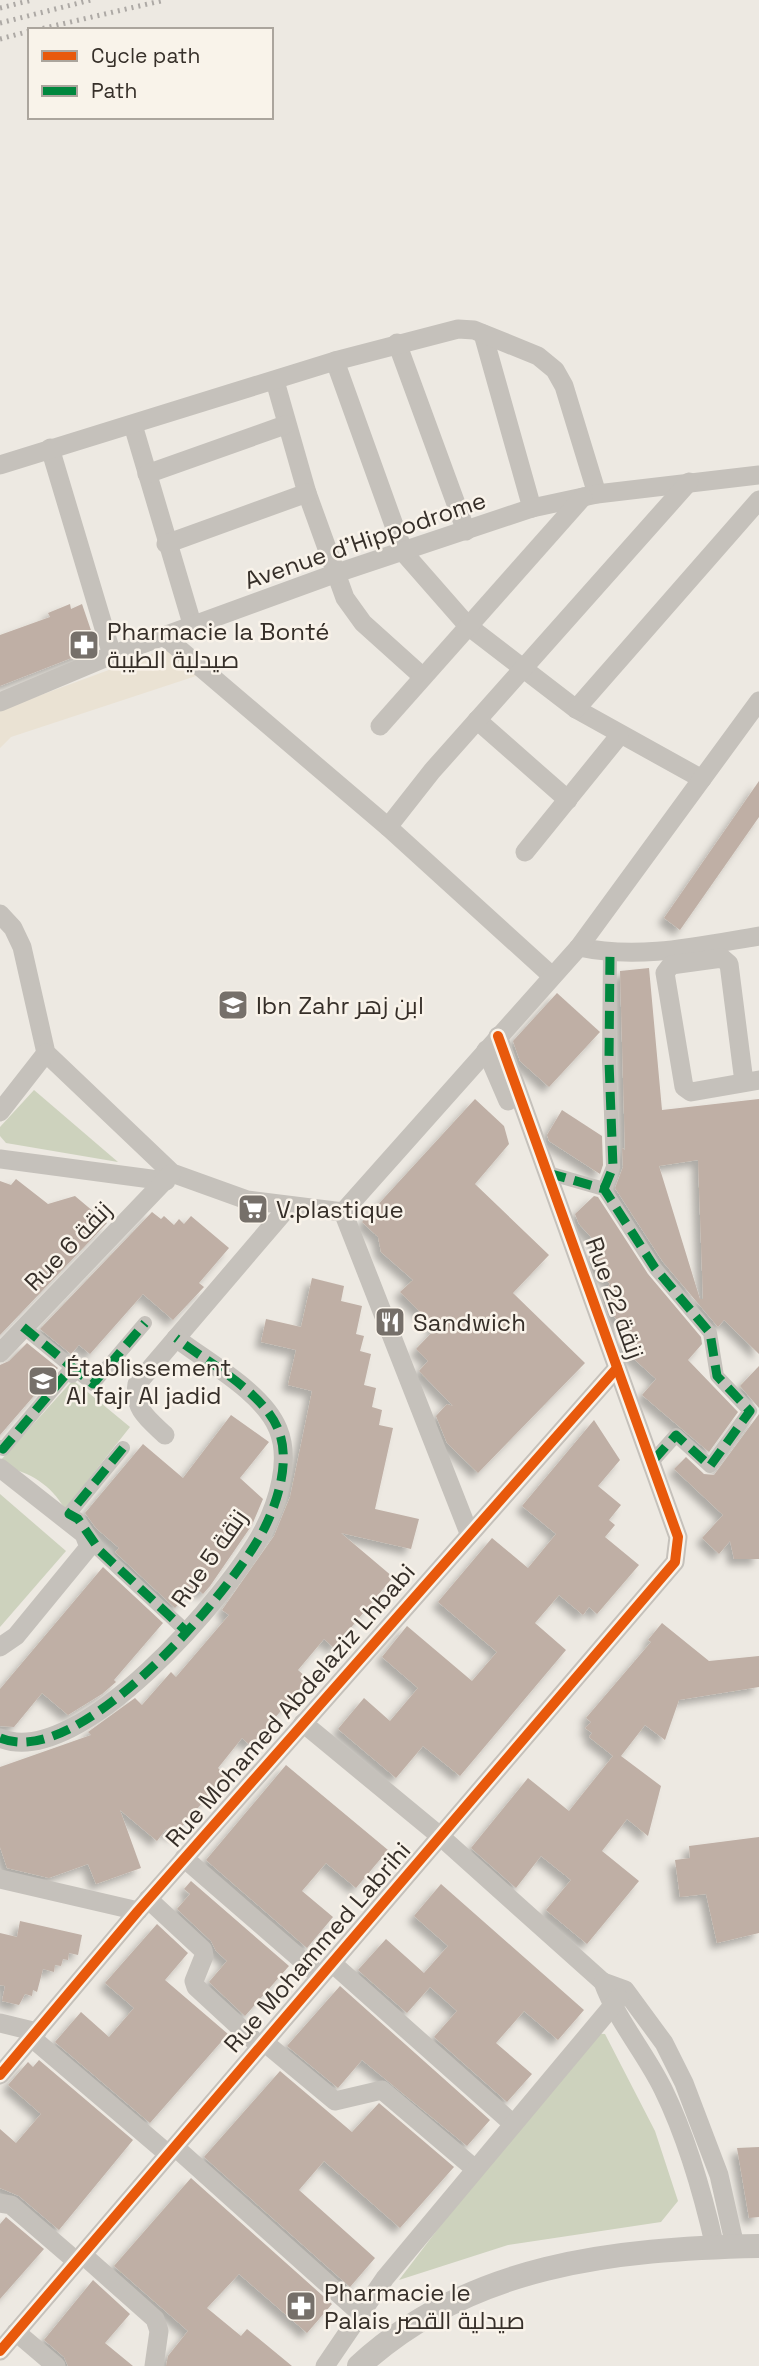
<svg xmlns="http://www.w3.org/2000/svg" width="759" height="2366" font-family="'Space Grotesk',Cairo,sans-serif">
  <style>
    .green { fill: #cdd2bd }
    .plaza { fill: #eae2d3 }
    .building { fill: #bfafa5; fill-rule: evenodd; filter: url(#shadow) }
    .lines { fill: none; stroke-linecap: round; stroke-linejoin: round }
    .pedestrian { stroke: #c5c1bb; stroke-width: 14 }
    .minor { stroke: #c5c1bb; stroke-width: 19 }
    .tertiary { stroke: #c5c1bb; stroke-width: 24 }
    .rail { stroke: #ada9a5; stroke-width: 5; stroke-dasharray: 2 5; stroke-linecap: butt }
    .quiet { stroke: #00873e; stroke-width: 9; stroke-dasharray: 18 9; stroke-linecap: butt }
    .cycleway-casing { stroke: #f9f3ea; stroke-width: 15 }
    .cycleway { stroke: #e8590c; stroke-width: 10 }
    .labels { text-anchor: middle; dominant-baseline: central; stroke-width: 5; stroke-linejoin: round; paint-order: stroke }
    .street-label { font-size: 24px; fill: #362f29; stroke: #f9f3ea }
    .poi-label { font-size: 24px; fill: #362f29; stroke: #f9f3ea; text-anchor: start }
  </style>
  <defs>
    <filter id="shadow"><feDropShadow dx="-6" dy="6" stdDeviation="3.5" flood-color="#0004"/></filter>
  </defs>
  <rect width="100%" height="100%" fill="#ede9e2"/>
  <g class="green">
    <polygon points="34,1090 118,1162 6,1143 0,1136 0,1127"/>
    <path d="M73,1380l57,47 -65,82c-15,-25 -34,-36 -62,-43l-3,-5z"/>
    <polygon points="0,1494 66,1551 0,1627"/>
    <polygon points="587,2033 605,2034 655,2131 678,2201 661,2222 508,2245 399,2280"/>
  </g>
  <polygon class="plaza" points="166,649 199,675 11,737 0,748 0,710"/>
  <g class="building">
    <polygon points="70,604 71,609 82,604 97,648 0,686 0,635 50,617 48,613"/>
    <polygon points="759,781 759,817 680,930 664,918"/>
    <path d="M649,968l13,142 97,-11v255l-35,-34 -6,7 -55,-65 -48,-74 8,-21 -1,-19 3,2 -5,-179zM698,1160l5,139h-3l-41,-133z"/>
    <polygon points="557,993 600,1032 549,1087 520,1061 513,1041"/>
    <polygon points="475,1099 504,1126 509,1144 475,1184 549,1255 513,1293 585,1363 478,1473 447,1443 436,1416 447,1404 453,1406 419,1371 428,1361 416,1349 436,1328 400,1292 413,1280 381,1252 378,1237 362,1222"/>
    <polygon points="562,1110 602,1136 603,1165 600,1174 549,1141 547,1135"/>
    <polygon points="16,1179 48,1204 75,1196 107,1223 0,1335 0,1181 11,1185"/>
    <polygon points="594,1196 598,1197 648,1274 701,1337 702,1344 688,1360 738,1412 709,1452 642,1395 656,1379 624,1350 622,1345 631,1335 611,1313 603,1291 610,1284 594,1268 590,1256 600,1247 579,1224 575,1214"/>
    <polygon points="152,1212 161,1219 164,1216 174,1225 179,1219 184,1224 191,1216 229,1248 199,1283 204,1287 173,1320 143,1294 90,1354 79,1345 71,1354 40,1329"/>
    <polygon points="312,1278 344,1286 341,1301 362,1306 356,1334 364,1336 360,1351 371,1354 364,1385 376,1388 372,1407 382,1410 379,1425 393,1428 375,1509 419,1519 411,1549 341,1533 393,1577 334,1648 324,1639 298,1670 308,1679 251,1746 242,1738 218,1768 226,1775 174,1836 166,1829 157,1841 120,1810 141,1868 96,1884 88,1864 49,1878 7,1868 0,1847 0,1767 91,1735 88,1732 135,1698 142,1705 171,1672 176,1677 229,1615 222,1610 274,1536 290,1497 312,1391 288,1385 296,1350 261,1342 266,1319 301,1327"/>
    <polygon points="27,1343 58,1368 0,1435 0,1365 9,1361"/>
    <polygon points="759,1366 759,1408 740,1386"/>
    <polygon points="759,1414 759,1559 734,1559 730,1541 719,1554 702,1538 723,1515 674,1469 686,1457 704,1474 714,1475"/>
    <polygon points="231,1415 269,1442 240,1478 263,1499 252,1525 210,1586 203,1594 195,1587 175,1608 115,1552 119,1548 96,1528 85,1513 143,1444 183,1478"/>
    <polygon points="594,1420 620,1460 598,1486 621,1505 609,1520 615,1525 605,1537 639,1565 597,1614 589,1607 583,1615 559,1595 535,1623 566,1650 460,1776 423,1746 396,1778 338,1729 364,1698 390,1721 418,1688 382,1657 407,1626 472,1681 497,1652 438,1602 492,1538 528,1568 556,1534 522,1506"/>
    <polygon points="103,1567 163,1623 114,1680 116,1682 102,1694 68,1715 42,1693 14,1727 0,1726 0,1689"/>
    <polygon points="662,1623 709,1661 759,1656 759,1687 679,1700 665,1740 645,1725 621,1756 661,1786 648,1836 627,1819 602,1851 639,1881 587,1944 546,1910 571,1880 541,1856 516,1888 471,1848 528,1778 569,1811 613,1756 589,1737 592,1733 585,1728 591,1722 586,1718 651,1642 648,1640"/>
    <polygon points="286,1765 388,1850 356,1888 326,1863 302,1891 333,1917 307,1948 206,1860"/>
    <polygon points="759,1837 759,1933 717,1943 706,1894 680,1897 675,1860 690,1858 689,1846"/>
    <polygon points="191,1881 289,1966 245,2016 209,1982 227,1961 216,1951 211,1941 177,1909 190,1894 184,1889"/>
    <polygon points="441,1884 584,2010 558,2040 524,2011 496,2043 532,2074 507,2102 434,2037 457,2011 430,1987 407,2013 358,1970 386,1939 424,1973 448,1946 414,1916"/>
    <polygon points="20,1921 82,1935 78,1955 69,1953 68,1960 63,1959 61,1966 55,1965 54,1972 43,1969 37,1992 33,1990 32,1996 25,1994 19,2005 2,2001 5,1986 0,1985 0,1933 17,1937"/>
    <polygon points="157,1924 188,1953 165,1980 228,2034 150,2123 55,2042 81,2012 109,2037 134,2008 105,1983"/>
    <polygon points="340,1986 490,2120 467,2146 362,2060 338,2088 287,2046"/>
    <polygon points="39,2060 133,2140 59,2230 19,2196 0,2188 0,2129 16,2143 41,2114 8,2085 28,2062 33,2067"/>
    <polygon points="280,2071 352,2132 379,2103 454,2167 400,2228 324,2161 299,2190 375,2258 350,2287 204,2157"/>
    <polygon points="759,2147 759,2217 749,2218 737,2148"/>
    <polygon points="191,2178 332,2304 307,2333 239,2274 207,2308 241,2336 247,2329 292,2366 166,2366 168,2356 188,2331 114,2266"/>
    <polygon points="6,2217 44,2249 0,2299 0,2224"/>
    <polygon points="93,2280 130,2314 105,2343 133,2366 68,2366 64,2357 44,2340"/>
  </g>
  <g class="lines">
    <g class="pedestrian">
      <polyline points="548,1173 604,1189 655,1268 710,1333 717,1376 750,1411 710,1466 676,1435 652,1462"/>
      <polyline points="604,1189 613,1167 609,1061 610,953"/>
      <polyline points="23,1327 72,1367 72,1376"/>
      <polyline points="0,1447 3,1449 72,1367 93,1384 145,1323"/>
      <polyline points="123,1448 69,1514 78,1519 100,1551 187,1632"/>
    </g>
    <g class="minor">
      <polyline points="483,334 532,508"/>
      <polyline points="397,343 466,531"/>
      <polyline points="335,361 404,553 468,626 576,709 702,779"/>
      <polyline points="275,381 307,493 345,598 363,623 423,677"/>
      <polyline points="133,425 193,627"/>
      <polyline points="50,448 112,655"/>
      <polyline points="0,465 335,361 458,329 474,330 538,356 555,370 564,386 597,494"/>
      <polyline points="147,474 285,425"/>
      <polyline points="166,544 307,493"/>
      <polyline points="165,637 388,827 552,976"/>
      <polyline points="0,702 112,655 334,574 532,508 597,494 759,475"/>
      <polyline points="576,709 759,500"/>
      <polyline points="477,720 568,800"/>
      <polyline points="380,726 583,497"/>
      <polyline points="388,827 432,771 689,482"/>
      <polyline points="525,852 619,736"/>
      <polyline points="0,914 13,928 22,947 46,1053 172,1173 247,1200 343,1212"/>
      <path d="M579,947c60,13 120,-1 180,-11"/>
      <polyline points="486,1050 508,1101"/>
      <polyline points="744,1082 729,964 722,958 671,965 665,973 684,1087 691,1092 759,1080"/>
      <polyline points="0,1112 46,1053"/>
      <polyline points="0,1159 166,1181"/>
      <polyline points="343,1212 579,947 759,701"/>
      <polyline points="343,1212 469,1533"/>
      <polyline points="0,1353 172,1173"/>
      <path d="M165,1435c-17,-16 -32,-26 -28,-51l152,-178"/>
      <polyline points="0,1468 84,1534 89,1547 16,1636 0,1647"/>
      <polyline points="303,1723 440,1836 603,1982"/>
      <path d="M0,1738c79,34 231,-146 263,-207 15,-29 28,-71 15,-102 -15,-37 -71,-67 -102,-91"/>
      <polyline points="184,1858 320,1976"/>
      <polyline points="0,1879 138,1911"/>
      <polyline points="148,1899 203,1950 204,1956 194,1981 196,1987 260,2046"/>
      <polyline points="332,1963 513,2124"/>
      <polyline points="0,2023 37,2032"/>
      <polyline points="32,2038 168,2154"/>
      <polyline points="264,2042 335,2101 382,2090 475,2169"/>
      <polyline points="0,2075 138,1911 617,1368"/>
      <polyline points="175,2147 360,2313"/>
      <polyline points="0,2203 11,2205 76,2261"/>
      <path d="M715,2247c-12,-53 -28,-109 -52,-158 -18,-37 -46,-68 -60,-107l22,8 39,53 20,40 35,92 16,71"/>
      <polyline points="83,2255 155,2319 159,2331 154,2366"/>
      <polyline points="16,2332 56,2366"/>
      <polyline points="0,2351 675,1562 678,1537 498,1036"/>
      <polyline points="325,2366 385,2278 619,1998"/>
    </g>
    <path class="tertiary" d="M359,2366c110,-102 256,-117 400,-120"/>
    <g class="rail">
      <polyline points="0,8 32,0"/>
      <polyline points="0,23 91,0"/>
      <polyline points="36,30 165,0"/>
      <polyline points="0,39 30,31"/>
    </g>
    <g class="quiet">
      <polyline points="548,1173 604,1189 655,1268 710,1333 717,1376 750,1411 710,1466 676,1435 652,1462"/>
      <polyline points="604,1189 613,1167 609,1061 610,953"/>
      <polyline points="23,1327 72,1367 72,1374"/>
      <polyline points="0,1447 3,1449 72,1367 93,1384 145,1323"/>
      <polyline points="123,1448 69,1514 78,1519 100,1551 187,1632"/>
      <path d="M0,1738c79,34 231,-146 263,-207 15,-29 28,-71 15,-102 -15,-37 -71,-67 -102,-91"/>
    </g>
    <g class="cycleway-casing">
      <g id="cycleway">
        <polyline points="0,2075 138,1911 617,1368"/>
        <polyline points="0,2351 675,1562 678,1537 498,1036"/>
      </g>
    </g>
    <use href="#cycleway" class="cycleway"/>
  </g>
  <defs>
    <g id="pharmacy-square" transform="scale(1.575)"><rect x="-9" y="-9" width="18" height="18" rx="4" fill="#76706a" stroke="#f9f3ea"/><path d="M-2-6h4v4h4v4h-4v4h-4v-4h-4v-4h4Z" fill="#fff"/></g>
    <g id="school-square" transform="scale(1.575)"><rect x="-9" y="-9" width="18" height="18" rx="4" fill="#76706a" stroke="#f9f3ea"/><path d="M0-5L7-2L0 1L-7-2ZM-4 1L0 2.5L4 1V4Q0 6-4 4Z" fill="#fff"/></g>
    <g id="supermarket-square" transform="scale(1.575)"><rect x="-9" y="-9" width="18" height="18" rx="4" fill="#76706a" stroke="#f9f3ea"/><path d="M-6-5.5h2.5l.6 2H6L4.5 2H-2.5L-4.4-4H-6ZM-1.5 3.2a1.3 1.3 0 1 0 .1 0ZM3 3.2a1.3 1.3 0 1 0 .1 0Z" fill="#fff"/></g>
    <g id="restaurant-square" transform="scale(1.575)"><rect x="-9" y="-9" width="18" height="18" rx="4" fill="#76706a" stroke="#f9f3ea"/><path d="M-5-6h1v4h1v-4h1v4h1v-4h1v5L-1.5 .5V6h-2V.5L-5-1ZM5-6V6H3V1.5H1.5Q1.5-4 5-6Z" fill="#fff"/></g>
  </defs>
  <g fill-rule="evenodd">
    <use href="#pharmacy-square" x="84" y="645"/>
    <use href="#school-square" x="233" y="1005"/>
    <use href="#supermarket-square" x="253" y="1209"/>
    <use href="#restaurant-square" x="390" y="1322"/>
    <use href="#school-square" x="43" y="1381"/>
    <use href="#pharmacy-square" x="301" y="2306"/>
  </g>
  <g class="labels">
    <g class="street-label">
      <text transform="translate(365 540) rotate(-19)">Avenue d'Hippodrome</text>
      <text transform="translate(68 1246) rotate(-46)">Rue 6 زنقة</text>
      <text transform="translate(615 1298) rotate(70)">Rue 22 زنقة</text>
      <text transform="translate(209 1558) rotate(-55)">Rue 5 زنقة</text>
      <text transform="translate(290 1705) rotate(-49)">Rue Mohamed Abdelaziz Lhbabi</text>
      <text transform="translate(317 1947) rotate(-49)">Rue Mohammed Labrihi</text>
    </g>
    <g class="poi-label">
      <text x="107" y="631">Pharmacie la Bonté<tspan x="107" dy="28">صيدلية الطيبة</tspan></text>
      <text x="256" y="1005">Ibn Zahr ابن زهر</text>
      <text x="276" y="1209">V.plastique</text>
      <text x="413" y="1322">Sandwich</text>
      <text x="66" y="1367">Établissement<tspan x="66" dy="28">Al fajr Al jadid</tspan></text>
      <text x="324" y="2292">Pharmacie le<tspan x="324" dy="28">Palais صيدلية القصر</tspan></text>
    </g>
  </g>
  <rect x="28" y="28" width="245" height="91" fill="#f9f3ea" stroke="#aba59d" stroke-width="2"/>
  <rect x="42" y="51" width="35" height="10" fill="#e8590c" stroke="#aba59d" stroke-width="2"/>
  <text x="91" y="63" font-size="21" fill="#362f29">Cycle path</text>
  <rect x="42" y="86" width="35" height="10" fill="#00873e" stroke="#aba59d" stroke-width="2"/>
  <text x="91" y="98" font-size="21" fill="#362f29">Path</text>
</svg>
